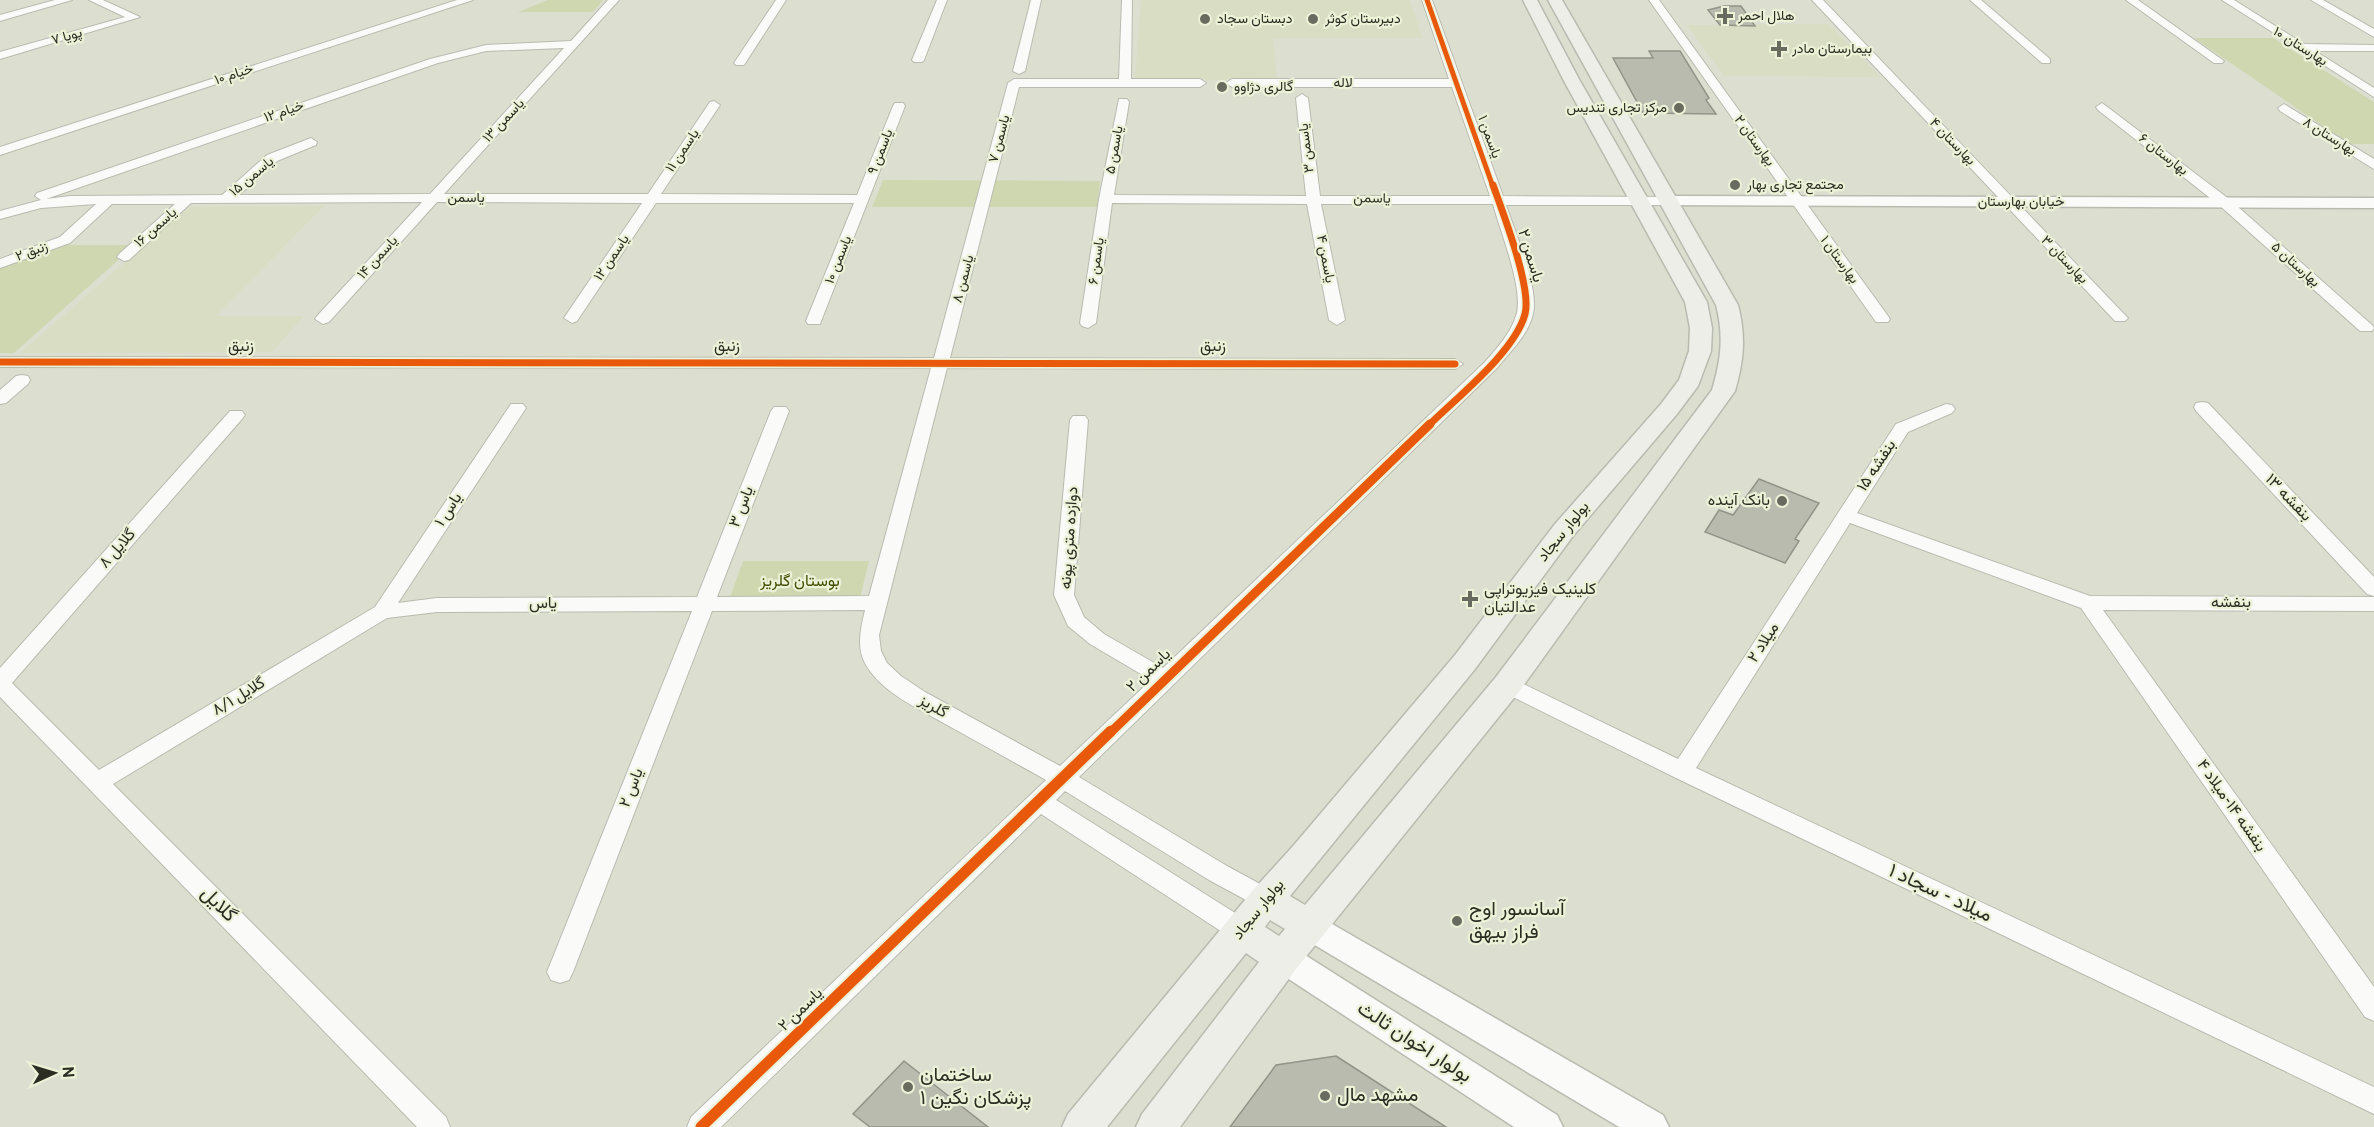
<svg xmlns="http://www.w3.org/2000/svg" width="2374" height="1127" font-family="Overpass,Vazirmatn,sans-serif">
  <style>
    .built { fill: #d8ddc3 }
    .green { fill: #cfd7b1 }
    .building { fill: #b8bbae; stroke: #929488; stroke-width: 1.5 }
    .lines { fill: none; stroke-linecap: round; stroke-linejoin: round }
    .minor-casing { stroke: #b8bbaf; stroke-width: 2 }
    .tertiary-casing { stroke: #b8bbaf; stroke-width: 3 }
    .secondary-casing { stroke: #b8bbaf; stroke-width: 3 }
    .minor { fill: #fafaf8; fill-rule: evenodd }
    .tertiary { fill: #fafaf8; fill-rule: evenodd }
    .secondary { fill: #edeee8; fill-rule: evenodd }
    .cycleway-far3-casing { stroke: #ecf2d7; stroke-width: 8 }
    .cycleway-far2-casing { stroke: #ecf2d7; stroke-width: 10 }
    .cycleway-far1-casing { stroke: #ecf2d7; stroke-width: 13 }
    .cycleway-casing { stroke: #ecf2d7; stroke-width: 15 }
    .cycleway-far3 { stroke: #e8590c; stroke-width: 5 }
    .cycleway-far2 { stroke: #e8590c; stroke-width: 7 }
    .cycleway-far1 { stroke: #e8590c; stroke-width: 9 }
    .cycleway { stroke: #e8590c; stroke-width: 11 }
    .poi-dot { fill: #696b5f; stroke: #ecf2d7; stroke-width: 2 }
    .labels { text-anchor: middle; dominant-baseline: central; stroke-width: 4.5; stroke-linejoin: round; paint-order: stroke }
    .far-poi-label { font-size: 14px; fill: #2b2d22; stroke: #ecf2d7; text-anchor: start }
    .far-street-label { font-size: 14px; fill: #2b2d22; stroke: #ecf2d7 }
    .street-label { font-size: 16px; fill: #2b2d22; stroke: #ecf2d7 }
    .poi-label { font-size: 16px; fill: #2b2d22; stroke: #ecf2d7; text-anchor: end }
    .park-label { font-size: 16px; fill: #434c01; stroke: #ecf2d7 }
    .near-street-label { font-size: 20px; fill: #2b2d22; stroke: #ecf2d7 }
    .near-poi-label { font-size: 20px; fill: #2b2d22; stroke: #ecf2d7; text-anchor: start }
  </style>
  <rect width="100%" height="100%" fill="#dcdfd0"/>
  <g class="built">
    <polygon points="1141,0 1410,0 1422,38 1273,38 1277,80 1135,80"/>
    <polygon points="1829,24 1878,74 1878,77 1724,76 1687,25"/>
    <polygon points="324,206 215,316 304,316 272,352 20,353 189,207"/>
  </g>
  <g class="green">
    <polygon points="548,0 603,0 593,12 518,12"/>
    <polygon points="2194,38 2273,38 2374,102 2374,144 2349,144"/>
    <polygon points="883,180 1100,181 1097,207 872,207"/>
    <polygon points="57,245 135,245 14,353 0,353 0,265"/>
    <polygon points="743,561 869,561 859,602 728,603"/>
  </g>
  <g class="building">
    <polygon points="1724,6 1741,6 1755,26 1720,25 1708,10"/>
    <polygon points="1649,51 1680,51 1709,98 1706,100 1716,114 1643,113 1613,58 1653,58"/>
    <polygon points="1759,479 1819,503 1795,539 1799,541 1785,563 1705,532 1719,510 1733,515"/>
    <polygon points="1336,1056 1446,1127 1230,1127 1276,1065"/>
    <polygon points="904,1061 988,1127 870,1127 853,1114"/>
  </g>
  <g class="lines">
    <g class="minor-casing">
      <g id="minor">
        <polygon points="55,0 72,0 0,21 0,15"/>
        <polygon points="89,0 103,0 140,17 0,59 0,52 125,17"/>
        <polygon points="457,0 473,0 0,155 0,147"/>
        <path d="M608,0h11l-175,194h204l62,-92 4,-1 6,4 -59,89 196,1 36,-89 2,-3h8l2,3 -85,218h-12l-2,-3 48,-118h-198l-79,118 -5,2 -8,-5 78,-115 -205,-1 -108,120 -6,2 -8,-5 2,-3 105,-114 -231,1 -62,57 -5,1 -7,-4 2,-3 56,-50h-63l-42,39 -70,25v-9l60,-22 36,-33 -55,4 -41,11v-8l41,-11 -6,-4 2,-3 393,-134 56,-14 85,-4zM564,48l-134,146 -191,1 38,-34 39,-16 1,-3 -6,-4 -44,17 -45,40 -152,1 -24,3 392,-136 48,-12z"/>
        <polygon points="776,0 786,0 744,65 736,65 734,63"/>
        <polygon points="937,0 947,0 924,60 922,62 914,62 912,60"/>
        <polygon points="1031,0 1041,0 1025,71 1019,74 1013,71"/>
        <path d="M1122,0h10l-1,79h69l6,4 -6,4h-181l-69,271 505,1 8,5 -8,5 -508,-1 -68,267 2,16 6,12 14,13 24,16 135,74 91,-86 -61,-36 -22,-18 -14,-31 16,-175 3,-4h12l3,4 -14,175 10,22 20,17 59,34 322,-306c13,-15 25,-28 31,-46 9,-25 -16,-85 -23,-112h-172l24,116 -8,5 -8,-5 -22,-116 -195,-1 -16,120 -8,5 -6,-2 -2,-3 19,-124 20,-100h8l2,3 -15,93 192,1 -10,-98 6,-4 6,4 12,98h170l-38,-109h-220l-6,-4 6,-4h217l-27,-79h10l71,196 166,1 7,4 -7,4h-163c9,27 33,82 27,109 -5,21 -23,38 -36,54l-418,409 148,89 48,26 3,7 -3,7 -9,3 -9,-3 -48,-26 -144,-89 -9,9 195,123 4,8 -4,8 -9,3 -9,-3 -192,-125 -320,313h-34l4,-10 355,-337c-32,-18 -65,-36 -97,-54 -26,-15 -61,-30 -79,-55 -15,-19 -10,-40 -5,-61l-153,1 -139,361 -4,8 -9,3 -9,-3 -4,-8 145,-361 -255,1 -50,6 -274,166 333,333 4,10h-33l-417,-430v-29l230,-257h12l3,4 -3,4 -230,264 87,87 276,-163 136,-203h12l3,4 -128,195 39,-5 260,-1 74,-186 3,-4h12l3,4 -72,186 152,-1 62,-228 -931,-1v-10l934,1 74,-275 6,-4h105z"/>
        <polygon points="1649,0 1659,0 1888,316 1890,319 1888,322 1876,322"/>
        <polygon points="1812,0 1823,0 2125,315 2128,318 2125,321 2115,321"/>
        <polygon points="1970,0 1981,0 2050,59 2050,63 2042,63"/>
        <polygon points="2126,0 2138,0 2224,61 2222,63 2214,63"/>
        <polygon points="2222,0 2234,0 2304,44 2374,45 2374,51 2315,51 2374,88 2374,97"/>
        <polygon points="2311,0 2323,0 2374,29 2374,37"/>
        <polygon points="2102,103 2229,199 2372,325 2374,328 2372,331 2360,331 2219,205 2098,110 2096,107"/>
        <polygon points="2284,104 2374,159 2374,169 2280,111 2278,108"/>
        <polygon points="22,375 28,376 30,380 28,384 6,403 0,404 0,390 16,376"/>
        <polygon points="2202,402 2208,403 2374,577 2374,596 2367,594 2196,411 2194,407 2196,403"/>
        <polygon points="1946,404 1952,405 1955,409 1952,413 1908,432 1857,513 2090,596 2374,597 2374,611 2103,610 2374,987 2374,1021 2365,1017 2081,608 1850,523 1696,768 2374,1087 2374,1114 1674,777 1499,690 1496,685 1499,680 1507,677 1515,680 1678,759 1896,424"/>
      </g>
    </g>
    <g class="tertiary-casing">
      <g id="tertiary">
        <polygon points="1669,196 2374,198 2374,208 1663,205 1661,201"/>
        <polygon points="1309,913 1320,917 1663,1115 1669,1127 1619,1127 1298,935 1293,926 1298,917"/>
        <polygon points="1283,944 1294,948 1557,1115 1563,1127 1514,1127 1272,968 1267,958 1272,948"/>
      </g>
    </g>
    <g class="secondary-casing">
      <path id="secondary" d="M1523,0h14l43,81 127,221 5,26 -1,23 -13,35 -21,28 -104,122 -98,133 -185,227 15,9 191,-228 216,-287c9,-30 12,-54 4,-85l-168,-305h14l176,305c8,31 6,55 -3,86l-217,302 -222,276 -116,158h-44l6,-13 117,-152 -13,-9 -139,174h-45l6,-13 186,-225 40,-44 161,-190 100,-131 106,-120 18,-24 10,-29 1,-23 -5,-26 -121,-221zM1270,920l15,9 -6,7 -14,-9z"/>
    </g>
    <use href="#minor" class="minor"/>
    <use href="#tertiary" class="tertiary"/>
    <use href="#secondary" class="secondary"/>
    <g class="cycleway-far3-casing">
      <polyline id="cycleway-far3" points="1427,0 1493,187"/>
    </g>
    <g class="cycleway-far2-casing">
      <g id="cycleway-far2">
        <polyline points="0,362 1455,364"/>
        <path d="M1428,426c28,-28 87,-74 97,-112 7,-26 -22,-101 -32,-129"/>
      </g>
    </g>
    <g class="cycleway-far1-casing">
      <polyline id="cycleway-far1" points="1110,733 1430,424"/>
    </g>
    <g class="cycleway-casing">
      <polyline id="cycleway" points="701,1127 1111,731"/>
    </g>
    <use href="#cycleway-far3" class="cycleway-far3"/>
    <use href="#cycleway-far2" class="cycleway-far2"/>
    <use href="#cycleway-far1" class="cycleway-far1"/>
    <use href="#cycleway" class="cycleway"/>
  </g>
  <g class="poi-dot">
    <path d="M1722 7h6v6h6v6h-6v6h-6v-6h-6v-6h6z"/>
    <circle cx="1205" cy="19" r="6"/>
    <circle cx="1313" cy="19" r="6"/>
    <path d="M1776 40h6v6h6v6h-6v6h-6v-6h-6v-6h6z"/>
    <circle cx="1222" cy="87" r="6"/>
    <circle cx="1679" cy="108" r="6"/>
    <circle cx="1735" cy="185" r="6"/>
    <circle cx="1782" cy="501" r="6"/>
    <path d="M1467 590h6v6h6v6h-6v6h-6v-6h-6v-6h6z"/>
    <circle cx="1457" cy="921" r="6"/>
    <circle cx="908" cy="1087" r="6"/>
    <circle cx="1325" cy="1096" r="6"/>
  </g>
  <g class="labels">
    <g class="far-poi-label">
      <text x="1738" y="16">هلال احمر</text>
      <text x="1217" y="19">دبستان سجاد</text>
      <text x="1325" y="19">دبیرستان کوثر</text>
      <text x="1792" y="49">بیمارستان مادر</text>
      <text x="1234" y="87">گالری دژاوو</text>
      <text x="1667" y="108" text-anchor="end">مرکز تجاری تندیس</text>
      <text x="1747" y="185">مجتمع تجاری بهار</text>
    </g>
    <g class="far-street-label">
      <text transform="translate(67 37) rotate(-16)">پویا ۷</text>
      <text transform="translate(2300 47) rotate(32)">بهارستان ۱۰</text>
      <text transform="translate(234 75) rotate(-18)">خیام ۱۰</text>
      <text x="1343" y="83">لاله</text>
      <text transform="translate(284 112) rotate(-19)">خیام ۱۲</text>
      <text transform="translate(504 121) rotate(-47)">یاسمن ۱۳</text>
      <text transform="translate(1489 137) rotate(70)">یاسمن ۱</text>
      <text transform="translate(2329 137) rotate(32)">بهارستان ۸</text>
      <text transform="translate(1000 139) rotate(-75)">یاسمن ۷</text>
      <text transform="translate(1754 141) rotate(54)">بهارستان ۲</text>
      <text transform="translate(1952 142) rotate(46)">بهارستان ۴</text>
      <text transform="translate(1307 148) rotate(-97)">یاسمن ۳</text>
      <text transform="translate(1115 150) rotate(-80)">یاسمن ۵</text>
      <text transform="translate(683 151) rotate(-56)">یاسمن ۱۱</text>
      <text transform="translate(881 152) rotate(-69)">یاسمن ۹</text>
      <text transform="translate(2163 155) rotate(38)">بهارستان ۶</text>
      <text transform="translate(252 177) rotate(-40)">یاسمن ۱۵</text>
      <text x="466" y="198">یاسمن</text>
      <text transform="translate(1372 199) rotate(1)">یاسمن</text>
      <text x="2021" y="202">خیابان بهارستان</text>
      <text transform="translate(156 228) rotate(-42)">یاسمن ۱۶</text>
      <text transform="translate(32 252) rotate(-20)">زنبق ۲</text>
      <text transform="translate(378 258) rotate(-48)">یاسمن ۱۴</text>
      <text transform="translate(612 258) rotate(-56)">یاسمن ۱۲</text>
      <text transform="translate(1325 259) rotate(79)">یاسمن ۴</text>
      <text transform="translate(839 260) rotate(-68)">یاسمن ۱۰</text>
      <text transform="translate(1839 260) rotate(54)">بهارستان ۱</text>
      <text transform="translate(2064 260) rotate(46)">بهارستان ۳</text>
      <text transform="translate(1097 261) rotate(-82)">یاسمن ۶</text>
      <text transform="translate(2295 265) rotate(42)">بهارستان ۵</text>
      <text transform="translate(964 279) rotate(-75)">یاسمن ۸</text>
    </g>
    <g class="street-label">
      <text transform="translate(1530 256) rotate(73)">یاسمن ۲</text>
      <text x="241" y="347">زنبق</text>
      <text x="727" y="347">زنبق</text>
      <text x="1213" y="347">زنبق</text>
      <text transform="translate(1877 466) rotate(-57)">بنفشه ۱۵</text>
      <text transform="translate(2288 498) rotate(46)">بنفشه ۱۳</text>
      <text transform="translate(742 507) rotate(-69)">یاس ۳</text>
      <text transform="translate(449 510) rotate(-57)">یاس ۱</text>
      <text transform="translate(1564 532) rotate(-51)">بولوار سجاد</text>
      <text transform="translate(1070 538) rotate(-86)">دوازده متری پونه</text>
      <text transform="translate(118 549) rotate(-49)">گلایل ۸</text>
      <text x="2231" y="603">بنفشه</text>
      <text x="543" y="604">یاس</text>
      <text transform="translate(1764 643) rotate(-57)">میلاد ۲</text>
      <text transform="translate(1149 671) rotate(-44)">یاسمن ۲</text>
      <text transform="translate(239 697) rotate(-31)">گلایل ۸/۱</text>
      <text transform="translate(933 707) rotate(30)">گلریز</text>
      <text transform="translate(632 788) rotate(-69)">یاس ۲</text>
      <text transform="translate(2231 806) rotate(55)">بنفشه ۱۴-میلاد ۴</text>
      <text transform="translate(1259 910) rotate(-51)">بولوار سجاد</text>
      <text transform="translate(801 1010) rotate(-44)">یاسمن ۲</text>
    </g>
    <g class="poi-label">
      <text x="1770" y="501">بانک آینده</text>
      <text x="1484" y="590" text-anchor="start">کلینیک فیزیوتراپی<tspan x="1484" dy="18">عدالتیان</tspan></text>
    </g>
    <g class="park-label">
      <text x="800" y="582">بوستان گلریز</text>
    </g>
    <g class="near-street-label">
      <text transform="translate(1940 894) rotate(25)">میلاد - سجاد ۱</text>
      <text transform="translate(218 905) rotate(45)">گلایل</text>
      <text transform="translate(1414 1043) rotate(33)">بولوار اخوان ثالث</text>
    </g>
    <g class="near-poi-label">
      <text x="1469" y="910">آسانسور اوج<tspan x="1469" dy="23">فراز بیهق</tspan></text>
      <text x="920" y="1076">ساختمان<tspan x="920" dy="23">پزشکان نگین ۱</tspan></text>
      <text x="1337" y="1096">مشهد مال</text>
    </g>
  </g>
  <g transform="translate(54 1073) rotate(86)" stroke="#ecf2d7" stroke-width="4.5" paint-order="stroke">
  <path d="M0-4.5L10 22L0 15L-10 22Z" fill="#2b2d22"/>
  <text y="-9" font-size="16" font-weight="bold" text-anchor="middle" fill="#2b2d22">N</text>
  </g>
</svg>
